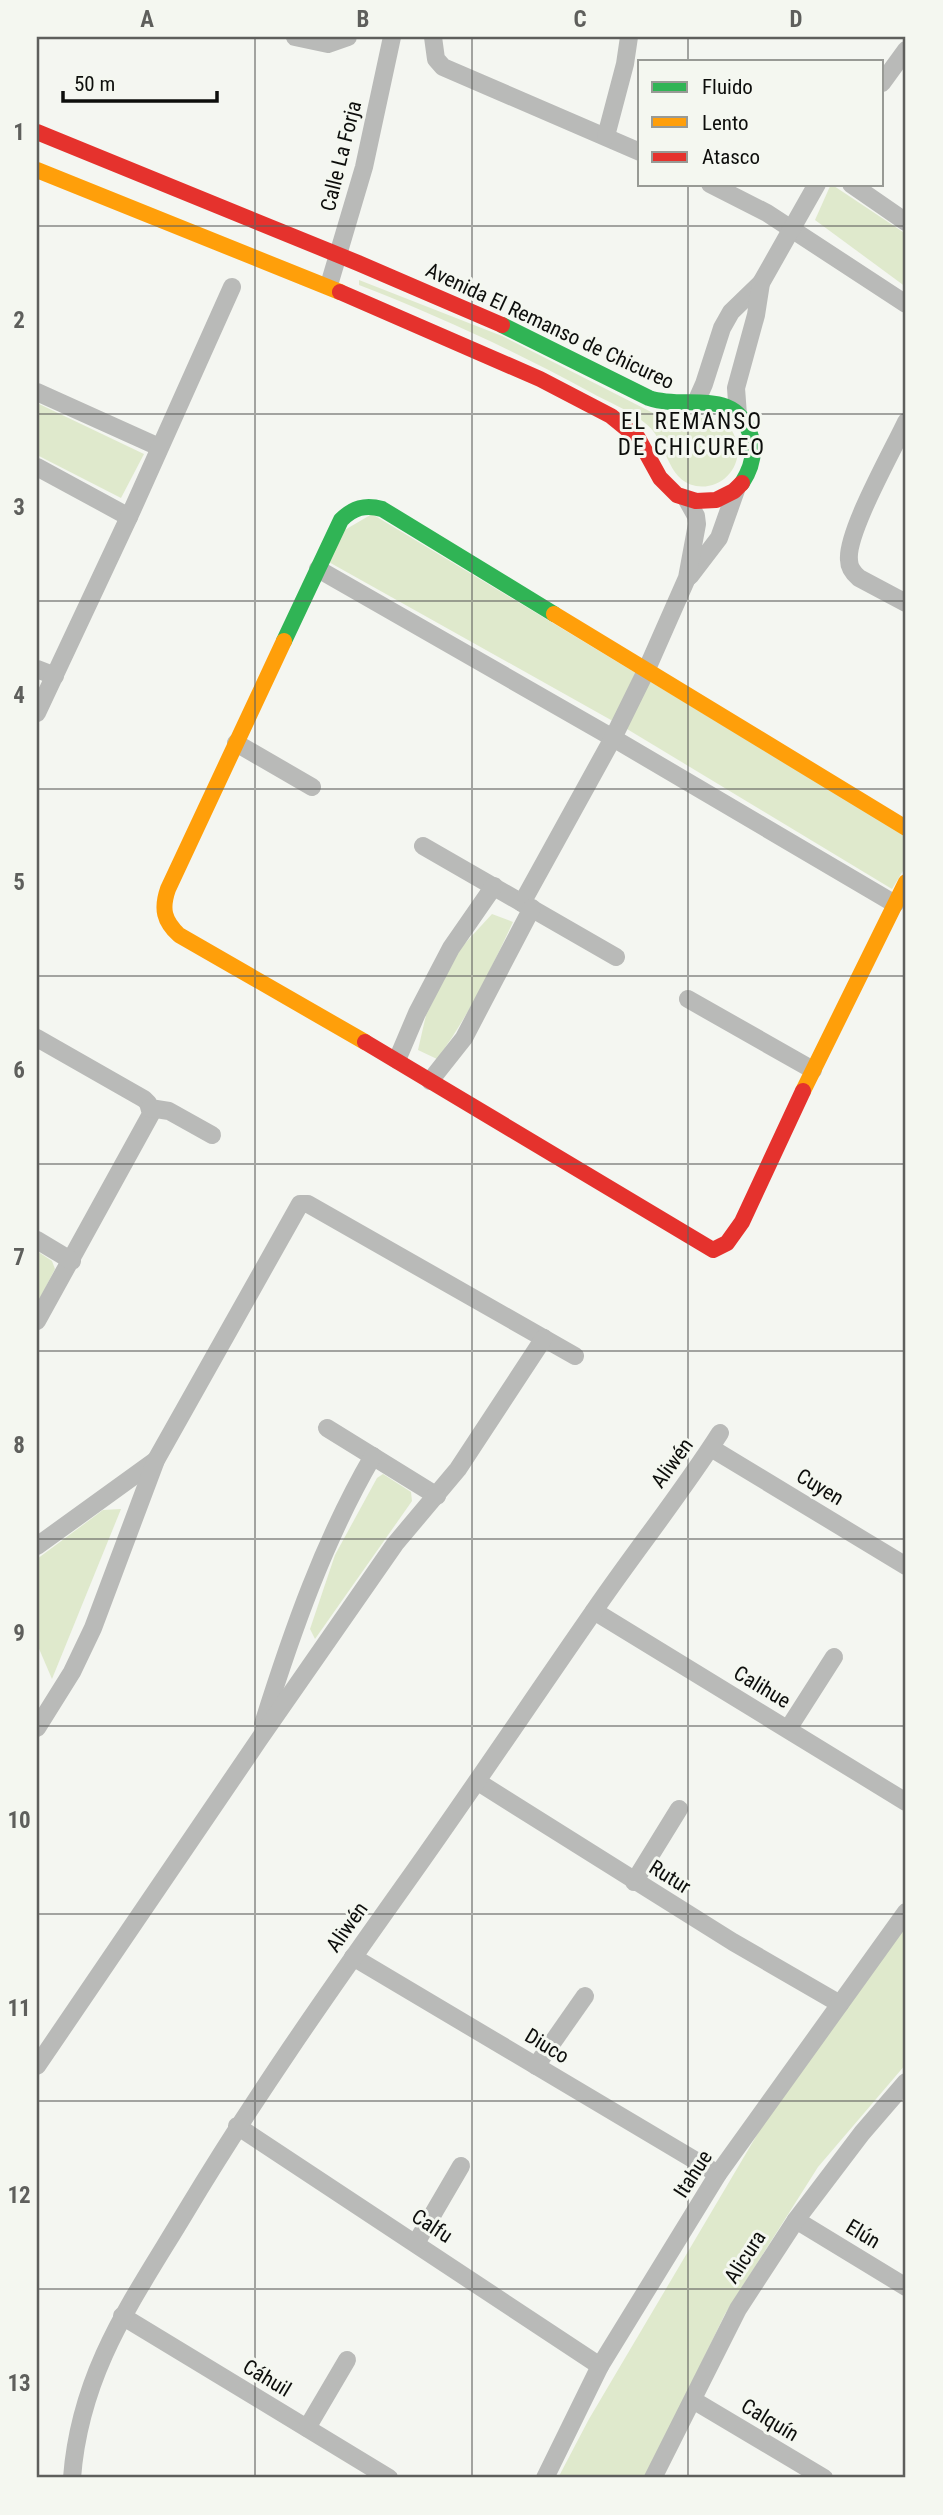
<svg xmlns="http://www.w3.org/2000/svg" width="943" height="2515" font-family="'Roboto Condensed',sans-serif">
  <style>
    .green { fill: #dfe9cc }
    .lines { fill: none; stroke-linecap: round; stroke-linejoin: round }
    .street { stroke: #b9bab8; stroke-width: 18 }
    .fast { stroke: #30b455; stroke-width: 16 }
    .slow { stroke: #ff9f0a; stroke-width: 16 }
    .jam { stroke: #e5322d; stroke-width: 16 }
    .grid { fill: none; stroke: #5e5f5c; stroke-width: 2; stroke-opacity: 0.55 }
    .labels { text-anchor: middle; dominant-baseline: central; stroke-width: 6; stroke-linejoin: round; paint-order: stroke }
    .street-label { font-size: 21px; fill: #0d0e0c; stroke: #f4f7f0 }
    .neighbourhood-label { font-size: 23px; letter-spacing: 2px; fill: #0d0e0c; stroke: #f4f7f0 }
    .neatline { fill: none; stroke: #5e5f5c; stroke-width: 2.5 }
    .grid-label { font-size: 23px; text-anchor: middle; font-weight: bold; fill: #5e5f5c }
  </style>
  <rect width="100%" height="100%" fill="#f4f6f1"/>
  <g class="green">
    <polygon points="831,184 906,234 906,287 815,220"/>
    <path d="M359,280l143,56 159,81c27,7 68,-13 76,27 5,24 -16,46 -41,42 -31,-6 -28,-46 -51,-63 -16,-13 -37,-21 -55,-31 -75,-41 -151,-76 -231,-107z"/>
    <polygon points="37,403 144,454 121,498 37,455"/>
    <polygon points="372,514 906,836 906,866 892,889 627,729 327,561 343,531"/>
    <path d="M492,914l21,8c-22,47 -45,95 -76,137l-19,-9 8,-35 31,-63z"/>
    <polygon points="37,1251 52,1261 55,1269 37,1304"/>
    <polygon points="383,1474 411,1492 412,1501 315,1639 310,1629 335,1555 377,1478"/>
    <polygon points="121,1509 52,1679 37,1644 37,1559 103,1510"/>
    <polygon points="906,1913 906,2064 818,2167 725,2314 646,2478 558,2478 589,2419 803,2057"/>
  </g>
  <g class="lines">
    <g class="street">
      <polyline points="295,37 328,44 348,37"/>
      <polyline points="433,37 436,59 443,67 640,152"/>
      <polyline points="882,83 906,50"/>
      <polyline points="606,136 625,64 629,37"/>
      <polyline points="710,184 767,213 906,304"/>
      <polyline points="851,184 906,222"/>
      <polyline points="329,285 364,167 392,37"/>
      <polyline points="37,392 159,447"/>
      <polyline points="696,402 704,384 722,328 731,312 761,283"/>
      <polyline points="738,415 736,388 756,315 761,283 817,184"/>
      <path d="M906,422c-13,28 -60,111 -57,138 0,8 4,13 10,18l47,25"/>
      <polyline points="37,467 129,517"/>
      <polyline points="318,569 613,738 895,904"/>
      <polyline points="690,576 719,538 736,490"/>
      <polyline points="37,669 55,676"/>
      <polyline points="37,713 129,517 232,287"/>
      <polyline points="236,743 312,787"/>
      <polyline points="423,846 616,957"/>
      <polyline points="522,903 613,738 646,671 687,578 697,524 696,516 687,500"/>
      <polyline points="688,999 813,1070"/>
      <polyline points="37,1038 144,1099 148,1103 151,1114 37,1321"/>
      <polyline points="397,1060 417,1013 451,948 494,886"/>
      <polyline points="430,1081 464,1038 532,908"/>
      <polyline points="150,1108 169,1111 212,1135"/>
      <polyline points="37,1240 72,1261"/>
      <polyline points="327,1428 437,1496"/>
      <polyline points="711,1448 906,1566"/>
      <polyline points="37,1546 156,1460"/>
      <polyline points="594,1611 906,1802"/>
      <path d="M263,1724c29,-92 61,-184 110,-268"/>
      <polyline points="37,1728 72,1672 93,1628 156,1460 300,1204 308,1204 575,1356"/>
      <polyline points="788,1729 834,1657"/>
      <polyline points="478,1782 733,1942 840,2004"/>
      <polyline points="634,1882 679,1809"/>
      <polyline points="353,1957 718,2174"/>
      <polyline points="37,2066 258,1741 395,1544 458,1469 544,1338"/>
      <polyline points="536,2066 585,1996"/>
      <polyline points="237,2126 600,2366"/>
      <polyline points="796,2220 906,2287"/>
      <polyline points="416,2243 461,2166"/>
      <polyline points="122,2316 389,2478"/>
      <polyline points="693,2400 824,2478"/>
      <polyline points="307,2428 347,2360"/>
      <path d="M72,2478c8,-106 60,-177 113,-265 67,-112 142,-219 218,-326 65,-91 127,-184 191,-276 41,-60 87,-117 126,-178"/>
      <polyline points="545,2478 600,2366 718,2174 906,1912"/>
      <polyline points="653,2478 738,2309 796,2220 862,2133 906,2082"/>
    </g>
    <g class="fast">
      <path d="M502,325l147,73c37,13 87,-13 102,39 5,17 0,32 -9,46"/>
      <path d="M284,641l57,-121c12,-12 24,-16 41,-11l172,105"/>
    </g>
    <g class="slow">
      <polyline points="37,170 340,292"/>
      <polyline points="554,614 906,828"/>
      <path d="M284,641l-116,248c-7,20 -4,32 11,46l186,107"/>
      <polyline points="803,1091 906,882"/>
    </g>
    <g class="jam">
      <polyline points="37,132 358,263 502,325"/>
      <polyline points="340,292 540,379 611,416 638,438 660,478 677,495 696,501 716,500 734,491 742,483"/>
      <polyline points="365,1042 713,1250 727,1243 742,1222 803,1091"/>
    </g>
  </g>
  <path class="grid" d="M255,37v2441M472,37v2441M688,37v24M688,184v2294M37,226h869M37,414h869M37,601h869M37,789h869M37,976h869M37,1164h869M37,1351h869M37,1539h869M37,1726h869M37,1914h869M37,2101h869M37,2289h869"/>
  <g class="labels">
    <g class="street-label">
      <text transform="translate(341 156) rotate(-76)">Calle La Forja</text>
      <text transform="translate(550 326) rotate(25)">Avenida El Remanso de Chicureo</text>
      <text transform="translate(672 1463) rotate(-54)">Aliwén</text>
      <text transform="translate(820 1487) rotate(31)">Cuyen</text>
      <text transform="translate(762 1687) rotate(31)">Calihue</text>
      <text transform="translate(670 1877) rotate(32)">Rutur</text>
      <text transform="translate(347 1927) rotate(-55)">Aliwén</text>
      <text transform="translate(547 2046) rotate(31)">Diuco</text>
      <text transform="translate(693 2174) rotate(-57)">Itahue</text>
      <text transform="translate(432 2226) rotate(33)">Calfu</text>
      <text transform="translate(863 2234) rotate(31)">Elún</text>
      <text transform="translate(745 2257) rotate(-57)">Alicura</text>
      <text transform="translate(267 2378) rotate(31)">Cáhuil</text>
      <text transform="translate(770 2420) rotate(31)">Calquín</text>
    </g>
    <g class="neighbourhood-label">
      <text x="692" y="421">EL REMANSO<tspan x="692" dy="26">DE CHICUREO</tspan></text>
    </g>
  </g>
  <rect width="943" height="2515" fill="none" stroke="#f4f7f0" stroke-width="77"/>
  <rect x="638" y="60" width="245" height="126" fill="#f4f7f0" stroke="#989a95" stroke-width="2"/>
  <rect x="652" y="82" width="35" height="10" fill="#30b455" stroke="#989a95" stroke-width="2"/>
  <text x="702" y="94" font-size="21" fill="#0d0e0c">Fluido</text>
  <rect x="652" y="117" width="35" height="10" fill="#ff9f0a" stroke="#989a95" stroke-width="2"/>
  <text x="702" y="130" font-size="21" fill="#0d0e0c">Lento</text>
  <rect x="652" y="152" width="35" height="10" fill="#e5322d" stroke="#989a95" stroke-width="2"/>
  <text x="702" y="164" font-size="21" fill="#0d0e0c">Atasco</text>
  <path d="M63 91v10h154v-10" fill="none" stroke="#0d0e0c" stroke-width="3.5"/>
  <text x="74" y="91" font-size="21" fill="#0d0e0c" stroke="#f4f7f0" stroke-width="5" paint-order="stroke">50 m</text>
  <rect x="38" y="38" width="866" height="2438" class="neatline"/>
  <g class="grid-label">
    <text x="147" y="27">A</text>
    <text x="363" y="27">B</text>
    <text x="580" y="27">C</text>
    <text x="796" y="27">D</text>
    <text x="19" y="140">1</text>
    <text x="19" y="328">2</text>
    <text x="19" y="515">3</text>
    <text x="19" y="703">4</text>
    <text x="19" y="890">5</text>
    <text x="19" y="1078">6</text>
    <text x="19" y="1265">7</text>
    <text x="19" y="1453">8</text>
    <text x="19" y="1641">9</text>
    <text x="19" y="1828">10</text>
    <text x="19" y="2016">11</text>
    <text x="19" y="2203">12</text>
    <text x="19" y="2391">13</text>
  </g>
</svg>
